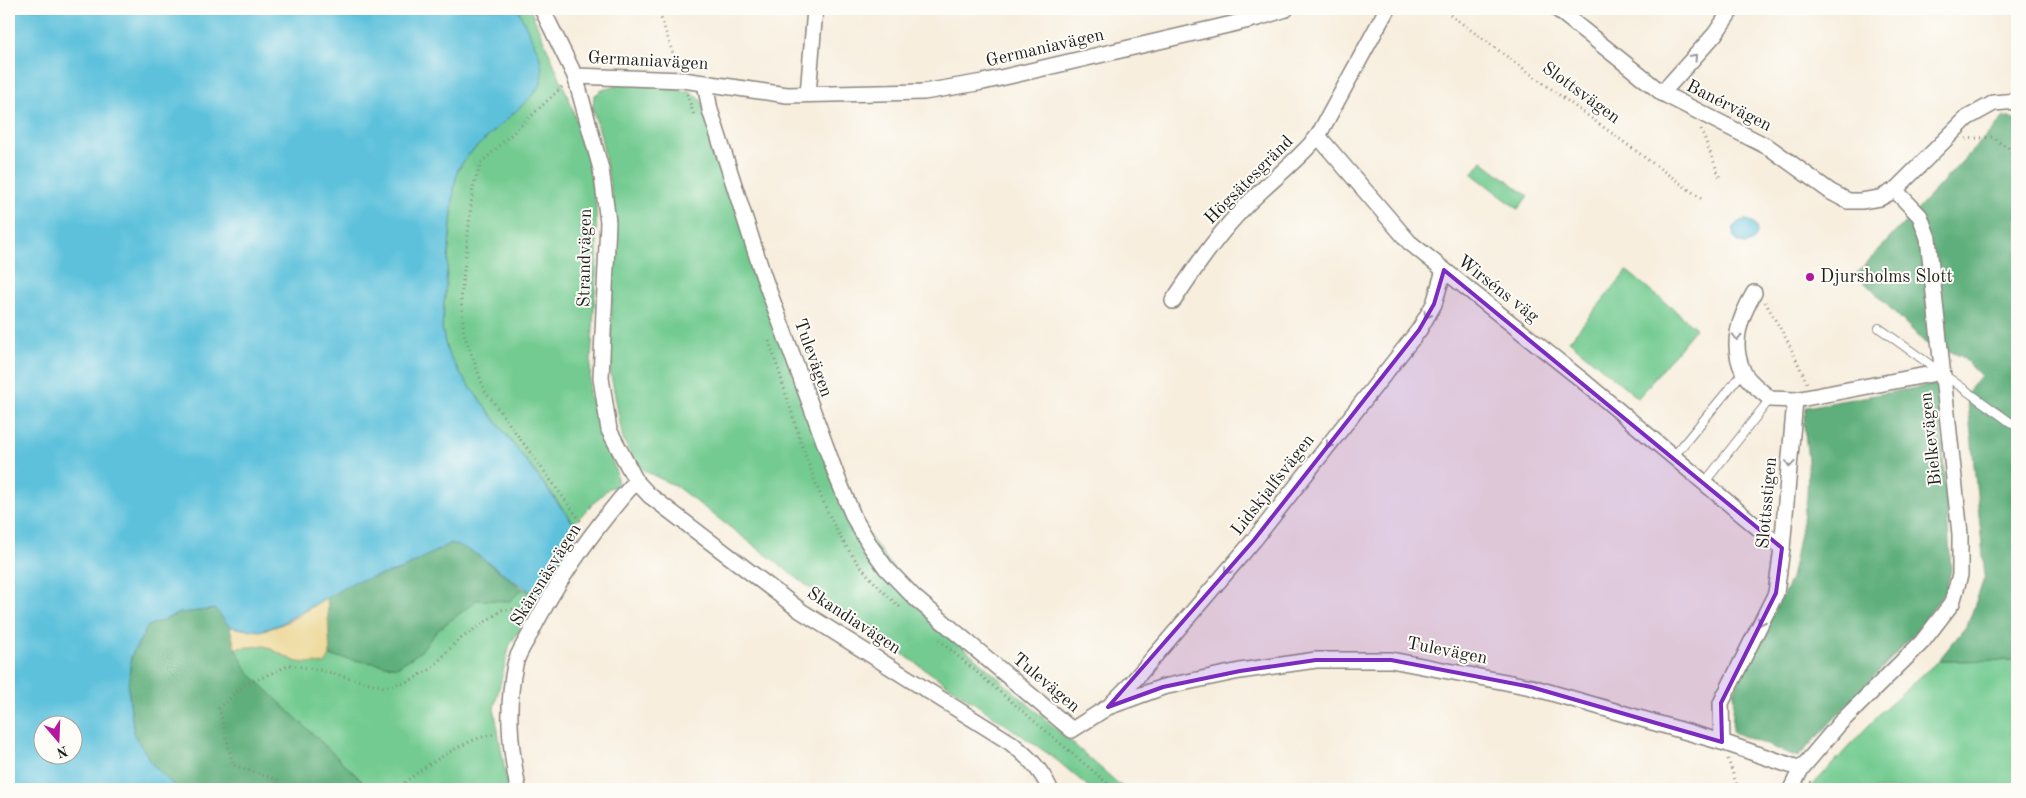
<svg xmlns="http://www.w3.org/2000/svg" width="2026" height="798" font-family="'Old Standard TT',serif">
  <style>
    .green { fill: #73cb91; stroke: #487456 }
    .forest { fill: #5eaf7b; stroke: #3d664c }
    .sand { fill: #eeda9e; stroke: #857b5d }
    .water { fill: #5dc1dc; stroke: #3c6e7c; fill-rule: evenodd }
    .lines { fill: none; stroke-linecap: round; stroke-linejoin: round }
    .lane-casing { stroke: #8a857d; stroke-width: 10 }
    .street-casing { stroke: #8a857d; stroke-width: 18 }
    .path { stroke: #8a857d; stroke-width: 3; stroke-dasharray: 1 4; stroke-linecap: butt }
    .lane { stroke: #fff; stroke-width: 8 }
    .street { stroke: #fff; stroke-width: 15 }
    .oneway { stroke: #999 }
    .marked { fill: #7b2cbf; fill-opacity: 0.2; stroke: #7b2cbf; stroke-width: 4; stroke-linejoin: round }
    .poi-dot { fill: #b5179e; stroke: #fdfcf7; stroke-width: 2 }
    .labels { text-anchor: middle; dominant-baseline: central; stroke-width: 4; stroke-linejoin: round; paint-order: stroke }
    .street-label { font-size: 18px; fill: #1c1c1c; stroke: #fdfcf7 }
    .poi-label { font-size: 18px; fill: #1c1c1c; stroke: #fdfcf7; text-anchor: start }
  </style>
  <rect width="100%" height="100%" fill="#fdfcf7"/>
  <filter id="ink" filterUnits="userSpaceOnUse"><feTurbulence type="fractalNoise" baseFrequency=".02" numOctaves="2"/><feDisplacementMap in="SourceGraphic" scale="10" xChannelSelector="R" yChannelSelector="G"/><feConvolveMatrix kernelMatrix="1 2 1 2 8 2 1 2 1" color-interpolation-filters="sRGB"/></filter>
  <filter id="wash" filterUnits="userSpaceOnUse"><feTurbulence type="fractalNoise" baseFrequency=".0096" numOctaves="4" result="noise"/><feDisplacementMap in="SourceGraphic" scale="20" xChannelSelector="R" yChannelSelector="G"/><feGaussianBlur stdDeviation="1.12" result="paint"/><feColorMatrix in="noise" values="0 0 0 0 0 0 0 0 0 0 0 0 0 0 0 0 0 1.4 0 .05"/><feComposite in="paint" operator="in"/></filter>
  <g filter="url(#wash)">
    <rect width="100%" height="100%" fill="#f7eede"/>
    <g class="green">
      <path d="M518,9h12l39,90 19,57 8,50 1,52 -8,137 27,77 2,14 -9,2 -35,35 -113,-148 -14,-24 -5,-22 12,-140c1,-7 2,-16 6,-22 18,-30 58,-55 81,-83l-2,-30z"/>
      <polygon points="622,84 690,91 701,100 836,491 931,619 1121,786 1130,789 1091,789 1053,757 843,613 677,487 645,471 631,455 623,439 610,369 614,208 601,136 593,110 594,96 602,90"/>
      <polygon points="1482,161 1528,196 1518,209 1472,174"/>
      <polygon points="1627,271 1696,328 1638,398 1569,341"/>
      <polygon points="400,570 523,589 542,597 510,644 494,708 508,789 177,789 230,627 235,648 265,646 297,662 354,582"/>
      <polygon points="2017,660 2017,789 1809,789 1885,708 1938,661"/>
    </g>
    <g class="forest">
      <polygon points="2004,117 2017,119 2017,660 1938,661 1968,624 1985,576 1967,393 1981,376 1961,356 1925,343 1856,274"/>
      <polygon points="1938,384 1951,570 1946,590 1916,632 1798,757 1732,732 1734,691 1791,579 1807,498 1808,460 1804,425 1806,407"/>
      <polygon points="451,543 469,548 523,589 510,601 477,600 437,631 420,652 397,667 330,656 327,596 354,582 400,570"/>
      <polygon points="215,609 230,627 235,648 249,673 362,781 351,789 177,789 153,765 134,735 128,688 131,656 148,626 180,613"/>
    </g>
    <path class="sand" d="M327,596l3,60 -5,8 -28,-2 -32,-16 -30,2 -5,-21c10,1 22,5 31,3 25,-3 46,-20 66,-34z"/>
    <g class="water">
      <path d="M9,9h509l21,45 3,16 -1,14 -11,14 -61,56 -11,15 -4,20 -12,140 5,22 14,24 118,156 -37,66c-33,-14 -57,-44 -91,-54l-51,27 -46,12 -75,43 -19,6 -30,-4 -15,-18 -35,4 -32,13 -17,30 -3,32 6,47 19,30 24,24h-168zM42,726h30v30h-30z"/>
      <circle cx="1745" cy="232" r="12"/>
    </g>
  </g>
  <g filter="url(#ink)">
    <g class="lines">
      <g class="lane-casing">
        <g id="lane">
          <polyline points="1879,328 2017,427"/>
          <polyline points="1674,456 1743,372"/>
          <polyline points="1705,482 1770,399"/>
        </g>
      </g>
      <g class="street-casing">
        <g id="street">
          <path d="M542,9l33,67 26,93 7,53 -7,156 8,52 27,51 13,14 152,116 210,132c17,14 29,25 39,46"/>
          <polyline points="1387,9 1318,136 1409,242 1582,380 1782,548"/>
          <polyline points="1557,9 1662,93 1770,148 1831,192 1848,201 1861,201 1880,198 1895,190 1967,118 1994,103 2017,101"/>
          <polyline points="575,76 683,80 787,95 924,92 983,82 1258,18 1286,9"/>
          <polyline points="705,83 710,110 763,275 837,477 854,518 871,547 886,568 915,598 1072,730 1108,707 1163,687 1240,671 1316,660 1391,660 1531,687 1722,742 1801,769"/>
          <polyline points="1662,93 1715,34 1732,9"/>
          <polyline points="808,94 815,9"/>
          <path d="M1173,301c20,-30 40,-60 65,-87 25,-28 56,-49 80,-78"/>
          <polyline points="1795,400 1942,372"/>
          <polyline points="1112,703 1130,685 1254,540 1419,330 1434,304 1444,270"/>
          <path d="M1722,742l-1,-39 55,-110 6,-45 13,-148 -25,-1c-8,-8 -23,-18 -27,-28 -13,-28 -3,-54 11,-78"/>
          <path d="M518,789c-8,-43 -12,-81 -3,-124 2,-11 10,-22 15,-31 28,-55 65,-107 106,-153"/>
          <polyline points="1791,789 1801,769 1840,723 1922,642 1952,603 1960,575 1960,534 1928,238 1920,216 1895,190"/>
        </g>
      </g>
      <g class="path">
        <polyline points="658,9 677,65"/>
        <polyline points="1442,9 1703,200"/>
        <polyline points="562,87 481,163 473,187 461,299 464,334 485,391 582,523"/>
        <polyline points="687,94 694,115"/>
        <polyline points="1701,129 1720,178"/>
        <polyline points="1966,139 1992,137 2008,148 2017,167"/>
        <polyline points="1765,302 1788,342 1807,383"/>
        <path d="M769,341c22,64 42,150 78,207 15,22 33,42 53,59"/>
        <polyline points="939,640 1114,789"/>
        <polyline points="1728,759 1738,789"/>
        <polyline points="1810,782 1829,789"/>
        <polyline points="283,789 277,780 233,765 219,708 245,685 290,665 320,670 384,687 409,681 431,669 456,642 502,610 528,608"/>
        <path d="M397,789c21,-19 70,-52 99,-55"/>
      </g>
      <use href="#lane" class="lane"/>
      <use href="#street" class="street"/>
    </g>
    <defs><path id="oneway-chevron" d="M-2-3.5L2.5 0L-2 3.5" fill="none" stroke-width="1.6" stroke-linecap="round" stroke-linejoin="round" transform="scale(1.25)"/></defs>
    <g class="oneway">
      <use href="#oneway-chevron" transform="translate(1694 57) rotate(-48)"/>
      <use href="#oneway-chevron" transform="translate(1427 315) rotate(120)"/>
      <use href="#oneway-chevron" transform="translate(1737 337) rotate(94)"/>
      <use href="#oneway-chevron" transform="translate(1329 445) rotate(128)"/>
      <use href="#oneway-chevron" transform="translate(1790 464) rotate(95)"/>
      <use href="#oneway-chevron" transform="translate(1227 571) rotate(130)"/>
      <use href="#oneway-chevron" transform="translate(1761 622) rotate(117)"/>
    </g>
  </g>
  <path class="marked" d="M1444,270l338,278 -6,45 -55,110 1,39 -191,-55 -140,-27h-75l-76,11 -77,16 -55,20 146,-167 165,-210 15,-26z"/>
  <circle class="poi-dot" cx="1810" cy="277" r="5"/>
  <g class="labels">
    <g class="street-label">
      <text transform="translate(1045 48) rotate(-13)">Germaniavägen</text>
      <text transform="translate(648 61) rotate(3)">Germaniavägen</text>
      <text transform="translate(1581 93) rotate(36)">Slottsvägen</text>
      <text transform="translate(1729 106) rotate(27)">Banérvägen</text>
      <text transform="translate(1249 180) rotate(-45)">Högsätesgränd</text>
      <text transform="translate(585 258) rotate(-89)">Strandvägen</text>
      <text transform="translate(1498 289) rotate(38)">Wirséns väg</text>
      <text transform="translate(813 358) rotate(70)">Tulevägen</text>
      <text transform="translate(1931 439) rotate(-96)">Bielkevägen</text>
      <text transform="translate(1273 485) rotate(-52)">Lidskjalfsvägen</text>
      <text transform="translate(1767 503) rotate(-85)">Slottsstigen</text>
      <text transform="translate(546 575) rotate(-58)">Skärsnäsvägen</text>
      <text transform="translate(854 621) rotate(33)">Skandiavägen</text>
      <text transform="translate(1447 651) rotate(11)">Tulevägen</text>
      <text transform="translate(1046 683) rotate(40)">Tulevägen</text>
    </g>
    <g class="poi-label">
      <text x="1820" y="277">Djursholms Slott</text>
    </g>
  </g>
  <rect width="2026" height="798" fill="none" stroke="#fdfcf7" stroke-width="30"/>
  <g transform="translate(58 740) rotate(161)"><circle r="24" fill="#fdfcf7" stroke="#a3a29f"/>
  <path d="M0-4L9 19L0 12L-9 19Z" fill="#b5179e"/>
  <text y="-8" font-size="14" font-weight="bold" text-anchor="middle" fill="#1c1c1c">N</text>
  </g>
</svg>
